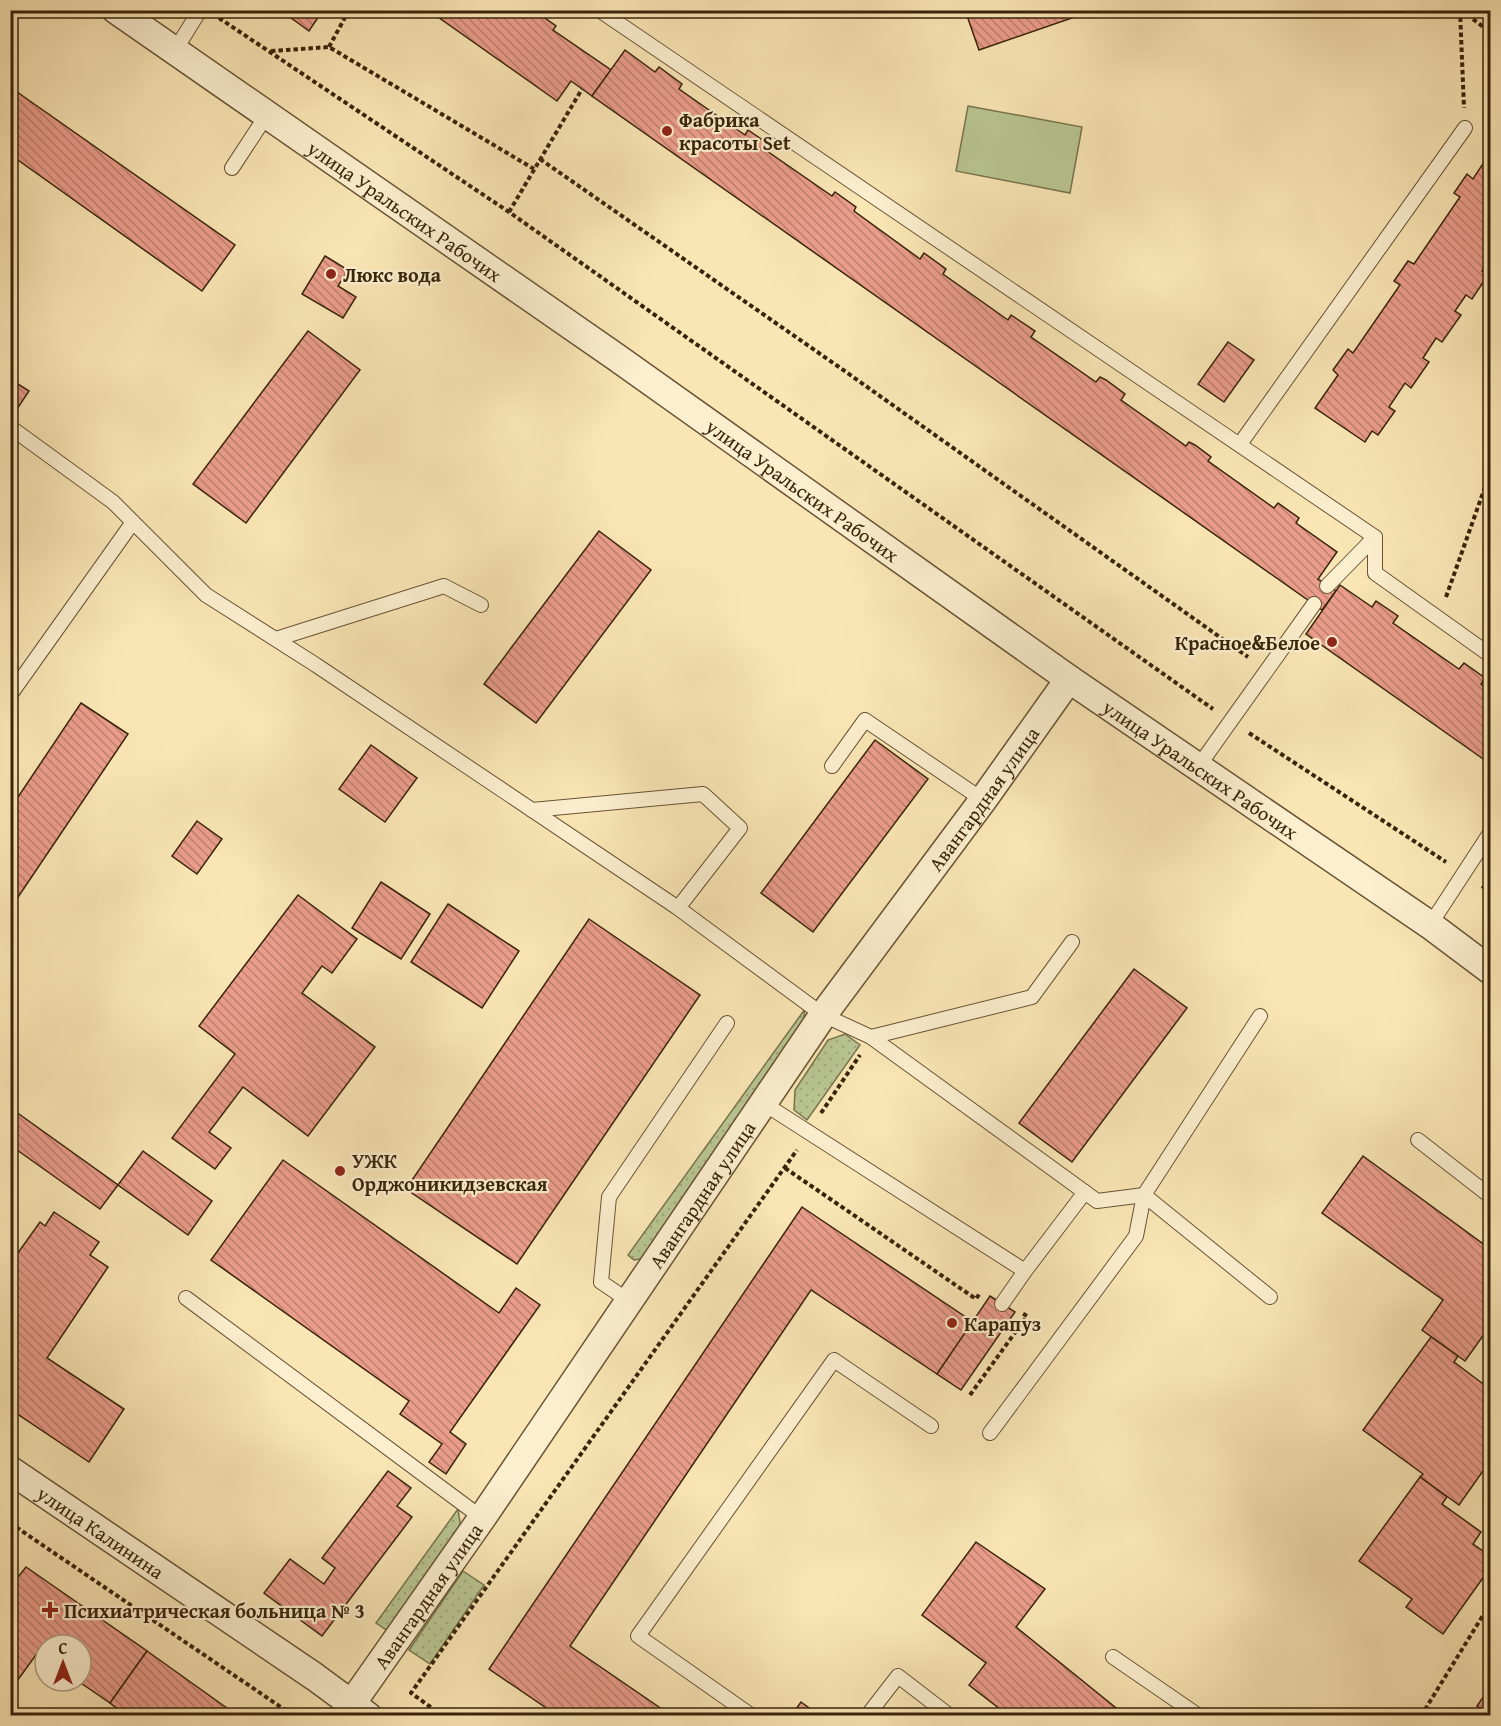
<svg xmlns="http://www.w3.org/2000/svg" width="1501" height="1726" font-family="'Gentium Book Plus',serif">
  <style>
    .grass { fill: url(#grass-dots); stroke: #78744e; stroke-width: 1.5 }
    .garden { fill: #b9c692; stroke: #78744e; stroke-width: 1.5 }
    .building { fill: url(#building-back-hatch); stroke: #38230a; stroke-width: 1.5 }
    .lines { fill: none; stroke-linecap: round; stroke-linejoin: round }
    .service-casing { stroke: #685435; stroke-width: 16 }
    .minor-casing { stroke: #685435; stroke-width: 30 }
    .path { stroke: #38230a; stroke-width: 4; stroke-dasharray: 4.5 3; stroke-linecap: butt }
    .service { stroke: #fcefcf; stroke-width: 14 }
    .minor { stroke: #fcefcf; stroke-width: 27 }
    .poi-dot { fill: #8f2418; stroke: #fcefcf; stroke-width: 2 }
    .labels { text-anchor: middle; dominant-baseline: central; stroke-width: 4.5; stroke-linejoin: round; paint-order: stroke }
    .poi-label { font-size: 20px; font-weight: bold; fill: #38230a; stroke: #fcefcf; text-anchor: start }
    .street-label { font-size: 20px; fill: #38230a; stroke: #fcefcf }
  </style>
  <defs>
    <pattern id="grass-dots" width="8" height="8" patternUnits="userSpaceOnUse" patternTransform="scale(1.5)"><rect width="8" height="8" fill="#b9c692"/><path d="M2 2h.1M6 6h.1" fill="none" stroke="#a0aa7d" stroke-width="1.8" stroke-linecap="round"/></pattern>
    <pattern id="building-back-hatch" width="6" height="6" patternUnits="userSpaceOnUse" patternTransform="scale(1.5)"><rect width="6" height="6" fill="#eb9d8b"/><path d="M-1 5l2 2M0 0l6 6M5-1l2 2" fill="none" stroke="#bf8070"/></pattern>
  </defs>
  <rect width="100%" height="100%" fill="#fae6b5"/>
  <filter id="stains"><feTurbulence type="fractalNoise" baseFrequency=".00333" numOctaves="4"/><feColorMatrix values="0 0 0 0 .2 0 0 0 0 .09 0 0 0 0 .02 0 0 0 .5 -.17"/></filter>
  <radialGradient id="worn" r=".72"><stop offset=".6" stop-color="#630" stop-opacity="0"/><stop offset="1" stop-color="#630" stop-opacity=".3"/></radialGradient>
  <g class="grass">
    <polygon points="805,1009 802,1030 646,1258 634,1260 628,1255"/>
    <polygon points="845,1034 860,1045 807,1120 794,1110 795,1090 828,1040"/>
    <polygon points="458,1509 462,1536 388,1631 376,1623"/>
    <polygon points="463,1571 484,1585 430,1664 409,1650"/>
  </g>
  <polygon class="garden" points="968,106 1082,127 1070,193 956,171"/>
  <g class="building">
    <polygon points="280,10 323,10 309,31"/>
    <polygon points="428,10 525,10 531,15 535,11 556,26 553,30 611,70 592,96 571,81 557,101"/>
    <polygon points="965,10 1095,10 979,50"/>
    <polygon points="625,50 655,72 659,67 682,84 679,89 745,135 748,130 770,145 767,151 832,196 835,192 856,207 854,211 920,259 924,253 946,269 943,274 1008,320 1011,315 1035,331 1031,337 1096,382 1100,377 1106,380 1125,394 1121,400 1186,446 1189,442 1195,445 1211,457 1208,461 1274,508 1278,503 1299,518 1296,523 1337,552 1318,579 1336,591 1322,610 592,96"/>
    <polygon points="10,87 235,245 202,291 15,158 10,165"/>
    <polygon points="1490,153 1490,259 1482,271 1488,275 1472,299 1466,295 1455,311 1461,315 1442,342 1436,338 1423,358 1429,362 1411,388 1405,383 1389,407 1395,411 1378,435 1372,431 1365,442 1315,408 1338,375 1333,370 1348,349 1353,353 1400,285 1394,281 1408,261 1414,264 1460,197 1454,193 1467,174 1473,179"/>
    <polygon points="325,256 348,270 338,286 356,297 343,318 302,294"/>
    <polygon points="308,331 360,370 246,523 193,484"/>
    <polygon points="1228,342 1254,360 1224,402 1198,384"/>
    <polygon points="10,379 29,391 15,412 10,409"/>
    <polygon points="599,531 651,570 536,723 484,684"/>
    <polygon points="1340,585 1372,607 1376,601 1398,616 1393,623 1459,669 1464,663 1485,678 1481,684 1490,691 1490,754 1486,761 1306,634"/>
    <polygon points="81,703 128,734 10,909 10,809"/>
    <polygon points="875,740 928,779 813,932 761,893"/>
    <polygon points="371,745 417,778 385,822 339,789"/>
    <polygon points="197,821 222,839 197,874 172,856"/>
    <polygon points="381,882 430,914 401,959 352,928"/>
    <polygon points="298,895 357,939 332,973 322,966 302,993 375,1047 308,1136 243,1087 209,1132 231,1148 215,1169 172,1138 235,1054 199,1026"/>
    <polygon points="448,904 519,951 482,1008 411,962"/>
    <polygon points="589,919 700,995 517,1264 406,1189"/>
    <polygon points="1134,969 1187,1008 1072,1162 1019,1123"/>
    <polygon points="12,1109 118,1185 100,1209 10,1145"/>
    <polygon points="143,1151 212,1201 188,1235 118,1185"/>
    <polygon points="1363,1156 1490,1249 1490,1326 1465,1361 1422,1330 1443,1300 1322,1213"/>
    <polygon points="283,1160 499,1313 516,1288 540,1305 450,1432 466,1444 446,1474 429,1462 442,1444 400,1414 409,1401 211,1260"/>
    <polygon points="802,1207 973,1322 937,1374 811,1290 570,1646 672,1716 558,1716 489,1669"/>
    <polygon points="54,1212 99,1242 90,1255 108,1267 47,1358 124,1409 89,1462 10,1409 10,1264 40,1222 45,1226"/>
    <polygon points="990,1296 1015,1312 961,1390 937,1374"/>
    <polygon points="1431,1337 1458,1356 1454,1362 1490,1389 1490,1395 1486,1401 1490,1404 1490,1461 1459,1505 1420,1477 1423,1474 1363,1430"/>
    <polygon points="388,1471 411,1488 397,1506 412,1517 322,1636 264,1593 290,1559 324,1584 335,1568 322,1558"/>
    <polygon points="1420,1477 1447,1497 1442,1504 1481,1532 1473,1544 1490,1556 1490,1568 1443,1634 1406,1607 1412,1599 1359,1561"/>
    <polygon points="976,1542 1045,1589 1016,1627 1126,1716 1009,1716 969,1685 986,1663 922,1615"/>
    <polygon points="26,1567 147,1651 110,1703 78,1681 81,1681 81,1645 45,1645 45,1658 38,1652 12,1688 10,1687 10,1570 19,1576"/>
    <polygon points="147,1651 238,1716 127,1716 110,1703"/>
    <polygon points="1490,1687 1490,1716 1477,1706"/>
    <polygon points="801,1702 820,1716 791,1716"/>
  </g>
  <g class="lines">
    <g class="service-casing">
      <g id="service">
        <polyline points="599,10 1375,537 1375,573 1490,655"/>
        <polyline points="174,52 200,10"/>
        <polyline points="232,168 266,116"/>
        <polyline points="10,427 113,502 206,595 316,665 678,908 823,1015 871,1037 1097,1201 1144,1195 1270,1297"/>
        <polyline points="1240,444 1465,128"/>
        <polyline points="1327,586 1375,537"/>
        <polyline points="276,639 444,586 481,605"/>
        <polyline points="10,695 133,522"/>
        <polyline points="832,766 865,720 983,800"/>
        <polyline points="1198,767 1314,604"/>
        <polyline points="532,810 703,794 740,828 678,908"/>
        <polyline points="1430,925 1490,833"/>
        <polyline points="871,1037 1032,997 1072,942"/>
        <polyline points="763,1103 1025,1271 1002,1304"/>
        <polyline points="1418,1140 1490,1196"/>
        <polyline points="1025,1271 1085,1192"/>
        <polyline points="186,1298 482,1518"/>
        <polyline points="629,1301 601,1282 609,1197 727,1023"/>
        <polyline points="990,1433 1136,1236 1144,1195 1260,1016"/>
        <polyline points="1113,1657 1199,1716"/>
        <polyline points="752,1716 638,1636 834,1360 931,1426"/>
        <polyline points="867,1716 898,1676 950,1716"/>
      </g>
    </g>
    <g class="minor-casing">
      <g id="minor">
        <path id="s1" d="M116,10l500,347 453,322 361,246 60,45"/>
        <path id="s2" d="M10,1470l305,207 53,39"/>
        <path id="s3" d="M343,1716l139,-198 341,-503 160,-215 86,-121"/>
      </g>
    </g>
    <g class="path">
      <polyline points="1460,10 1464,108"/>
      <polyline points="1461,10 1490,32"/>
      <polyline points="219,18 509,212 1213,709"/>
      <polyline points="329,47 349,10"/>
      <polyline points="271,51 329,47 534,169"/>
      <polyline points="540,159 839,367 1248,657"/>
      <polyline points="509,212 582,89"/>
      <polyline points="1446,597 1490,473"/>
      <polyline points="1249,733 1446,862"/>
      <polyline points="1482,886 1490,892"/>
      <polyline points="821,1113 860,1055"/>
      <polyline points="785,1168 976,1299 980,1293"/>
      <polyline points="970,1395 1027,1316 1022,1313"/>
      <polyline points="10,1523 294,1716"/>
      <polyline points="443,1716 411,1693 797,1150"/>
      <polyline points="1421,1716 1490,1604"/>
    </g>
    <use href="#service" class="service"/>
    <use href="#minor" class="minor"/>
  </g>
  <g class="poi-dot">
    <circle cx="667" cy="131" r="6"/>
    <circle cx="331" cy="274" r="6"/>
    <circle cx="1332" cy="642" r="6"/>
    <circle cx="340" cy="1171" r="6"/>
    <circle cx="952" cy="1323" r="6"/>
    <path d="M47 1601h6v6h6v6h-6v6h-6v-6h-6v-6h6z"/>
  </g>
  <g class="labels">
    <g class="poi-label">
      <text x="679" y="119">Фабрика<tspan x="679" dy="23">красоты Set</tspan></text>
      <text x="343" y="274">Люкс вода</text>
      <text x="1320" y="642" text-anchor="end">Красное&amp;Белое</text>
      <text x="352" y="1160">УЖК<tspan x="352" dy="23">Орджоникидзевская</tspan></text>
      <text x="964" y="1323">Карапуз</text>
      <text x="64" y="1610">Психиатрическая больница № 3</text>
    </g>
    <g class="street-label">
      <text stroke="none"><textPath href="#s1" startOffset="352">улица Уральских Рабочих</textPath></text>
      <text stroke="none"><textPath href="#s1" startOffset="838">улица Уральских Рабочих</textPath></text>
      <text stroke="none"><textPath href="#s1" startOffset="1324">улица Уральских Рабочих</textPath></text>
      <text stroke="none"><textPath href="#s3" startOffset="1119">Авангардная улица</textPath></text>
      <text stroke="none"><textPath href="#s3" startOffset="633">Авангардная улица</textPath></text>
      <text stroke="none"><textPath href="#s2" startOffset="110">улица Калинина</textPath></text>
      <text stroke="none"><textPath href="#s3" startOffset="147">Авангардная улица</textPath></text>
    </g>
  </g>
  <rect width="1501" height="1726" fill="none" stroke="#fae6b5" stroke-width="36"/>
  <rect x="12" y="12" width="1477" height="1702" fill="none" stroke="#38230a" stroke-width="3"/>
  <rect x="18" y="18" width="1465" height="1690" fill="none" stroke="#38230a" stroke-width="1.5"/>
  <g transform="translate(63 1663)"><circle r="28" fill="#fcefcf" stroke="#ae9d80" stroke-width="1.5"/>
  <path d="M0-4.5L10 22L0 15L-10 22Z" fill="#8f2418"/>
  <text y="-9" font-size="16" font-weight="bold" text-anchor="middle" fill="#38230a">С</text>
  </g>
  <rect width="100%" height="100%" filter="url(#stains)"/>
  <rect width="100%" height="100%" fill="url(#worn)"/>
</svg>
